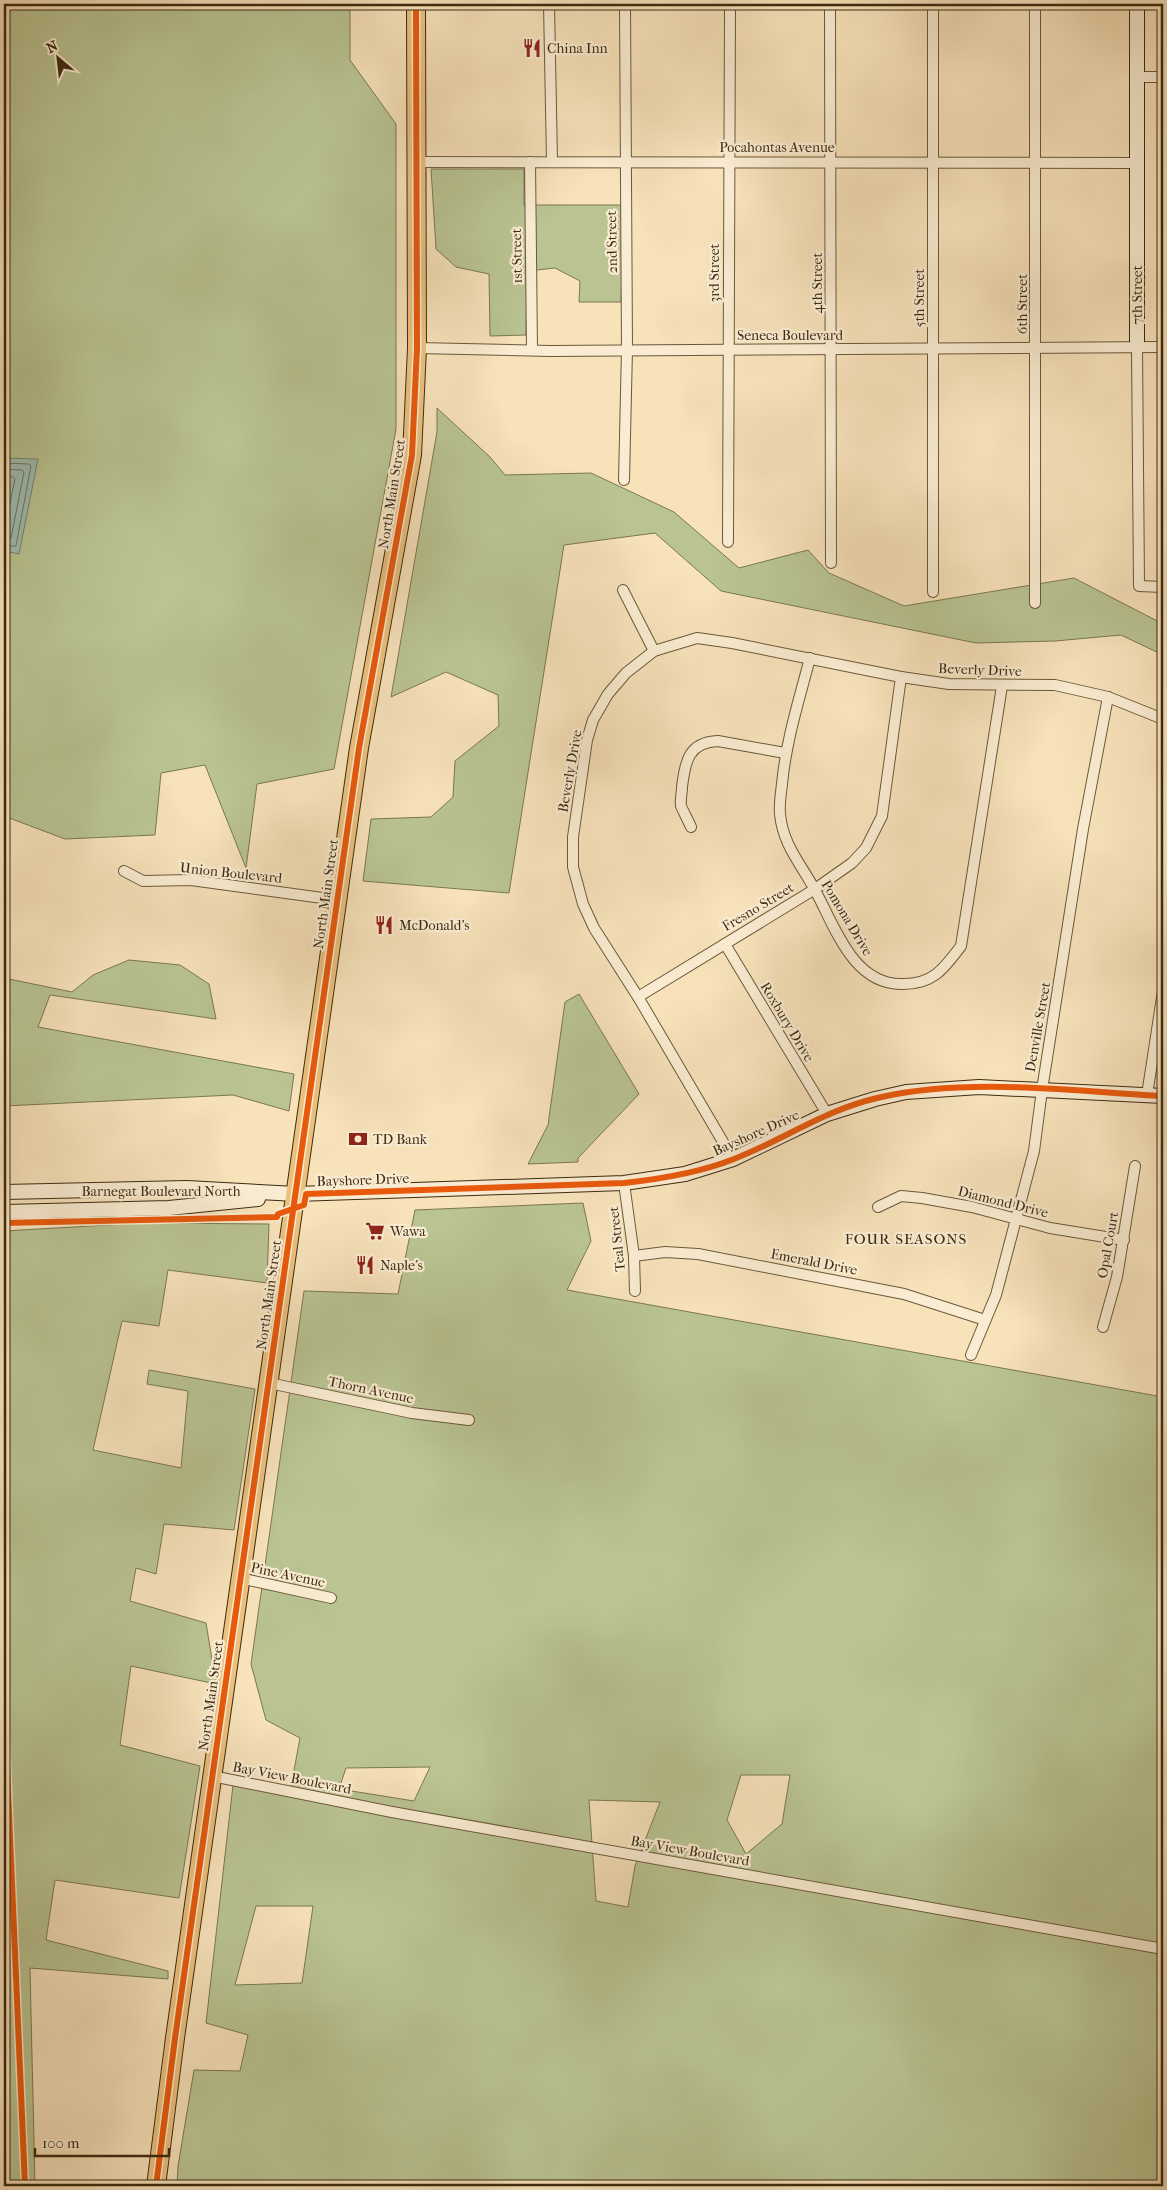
<svg xmlns="http://www.w3.org/2000/svg" width="1167" height="2190" font-family="'IM FELL French Canon',serif">
  <style>
    .green { fill: #b9c492; stroke: #7a7751; fill-rule: evenodd }
    .water { fill: #9dbdb2; stroke: #768271 }
    .lines { fill: none; stroke-linecap: round; stroke-linejoin: round }
    .shore { stroke: #6c7461; stroke-width: 1 }
    .street-casing { stroke: #6b583a; stroke-width: 12 }
    .secondary-casing { stroke: #3c2a10; stroke-width: 16 }
    .highway-casing { stroke: #3c2a10; stroke-width: 20 }
    .street { stroke: #faecd2; stroke-width: 10 }
    .secondary { stroke: #faecd2; stroke-width: 14 }
    .highway { stroke: #ecc17d; stroke-width: 18 }
    .cycleway-casing { stroke: #faecd2; stroke-width: 9 }
    .cycleway { stroke: #e8590c; stroke-width: 6 }
    .labels { text-anchor: middle; dominant-baseline: central; stroke-width: 4.5; stroke-linejoin: round; paint-order: stroke }
    .poi-label { font-size: 14px; fill: #3c2a10; stroke: #faecd2; text-anchor: start }
    .street-label { font-size: 14px; fill: #3c2a10; stroke: #faecd2 }
    .neighbourhood-label { font-size: 15px; letter-spacing: 1px; fill: #3c2a10; stroke: #faecd2 }
  </style>
  <rect width="100%" height="100%" fill="#f7e2ba"/>
  <filter id="stains"><feTurbulence type="fractalNoise" baseFrequency=".004" numOctaves="4"/><feColorMatrix values="0 0 0 0 .2 0 0 0 0 .09 0 0 0 0 .02 0 0 0 .5 -.17"/></filter>
  <radialGradient id="worn" r=".72"><stop offset=".6" stop-color="#630" stop-opacity="0"/><stop offset="1" stop-color="#630" stop-opacity=".3"/></radialGradient>
  <g class="green">
    <polygon points="4,4 350,4 350,60 396,124 396,429 334,769 257,784 246,868 205,765 161,773 155,835 65,839 4,816"/>
    <polygon points="431,169 524,169 524,205 624,205 621,302 579,302 580,281 555,268 527,271 526,335 490,336 489,274 456,267 436,249"/>
    <polygon points="437,408 490,457 505,475 591,473 674,512 739,568 808,550 829,573 904,606 1074,578 1163,624 1163,655 1121,635 1055,641 976,643 721,591 655,533 564,545 509,893 363,881 371,819 431,817 453,797 455,761 499,726 498,695 446,672 391,697 437,432"/>
    <polygon points="129,960 180,965 209,984 216,1019 50,995 38,1027 294,1074 289,1111 233,1095 4,1106 4,978 72,992 93,975"/>
    <polygon points="579,994 639,1094 578,1158 578,1162 528,1164 548,1125 565,1002"/>
    <path d="M583,1203l8,38 -24,49 596,107v789h-986l1,-20 16,-96 46,1 8,-36 -42,-12 27,-238 57,7 10,-54 -34,-18 -15,-56 53,-373 94,3 17,-84zM430,1767l-16,34 -75,-12 7,-21zM741,1775h49l-8,49 -36,30 -19,-34zM589,1800l71,2 -25,64 -7,41 -32,-6zM256,1906h57l-11,77 -67,2z"/>
    <polygon points="143,1223 269,1224 267,1283 168,1270 159,1326 122,1321 93,1450 181,1468 188,1391 147,1384 149,1370 255,1389 234,1530 164,1524 156,1574 136,1568 130,1601 206,1623 216,1684 131,1666 120,1745 200,1766 179,1898 55,1880 46,1940 168,1971 168,1979 30,1968 35,2186 4,2186 4,1231"/>
  </g>
  <polygon class="water" points="4,458 38,459 19,554 4,551"/>
  <g class="lines">
    <g class="shore">
      <polyline points="4,463 29,464 31,466 16,546 4,546"/>
      <polyline points="4,469 22,470 24,472 11,538 4,540"/>
      <polyline points="4,476 13,477 15,479 4,532"/>
    </g>
    <g class="street-casing">
      <g id="street">
        <polyline points="549,4 552,161"/>
        <polyline points="830,4 831,563"/>
        <polyline points="933,4 933,592"/>
        <polyline points="1137,77 1163,77"/>
        <path d="M416,162c241,-1 481,0 721,1"/>
        <polyline points="530,162 532,350"/>
        <polyline points="1137,346 1139,586 1163,587"/>
        <polyline points="417,348 550,351 1163,347"/>
        <polyline points="624,480 627,349 625,4"/>
        <polyline points="728,542 730,4"/>
        <polyline points="623,590 654,651"/>
        <polyline points="1035,603 1035,4"/>
        <path d="M810,658c-11,42 -24,83 -28,126 -1,9 -3,20 -2,30 3,32 22,51 36,78 19,35 37,92 85,92 31,1 42,-14 60,-38l41,-260"/>
        <path d="M691,827c-3,-7 -7,-14 -10,-21 -1,-6 1,-13 1,-19 3,-26 7,-45 36,-46l67,12"/>
        <polyline points="124,871 143,881 191,880 337,900"/>
        <polyline points="725,944 827,1114"/>
        <polyline points="638,997 815,889 852,863 866,848 882,816 901,677"/>
        <polyline points="1147,1095 1163,991"/>
        <polyline points="733,1159 638,997 594,928 583,904 573,867 573,837 587,740 593,720 608,694 626,673 654,651 697,638 732,643 901,677 949,684 1055,685 1108,697 1163,719"/>
        <polyline points="624,1183 634,1256 635,1291"/>
        <polyline points="878,1207 901,1196 922,1198 972,1207 1050,1228 1124,1240"/>
        <polyline points="634,1256 665,1252 698,1254 904,1294 985,1320"/>
        <polyline points="1103,1327 1117,1277 1135,1166"/>
        <polyline points="971,1355 996,1295 1034,1151 1042,1090 1083,829 1108,697"/>
        <polyline points="269,1383 412,1413 469,1420"/>
        <polyline points="240,1578 331,1598"/>
        <polyline points="212,1776 392,1812 1163,1949"/>
      </g>
    </g>
    <g class="secondary-casing">
      <g id="secondary">
        <polyline points="1137,346 1137,4"/>
        <polyline points="4,1192 187,1188 296,1194 624,1183 685,1174 733,1159 827,1114 875,1099 906,1092 979,1087 1163,1096"/>
        <polyline points="4,1212 169,1208 258,1199"/>
      </g>
    </g>
    <g class="highway-casing">
      <polyline id="highway" points="156,2186 175,2038 359,748 412,455 417,348 416,4"/>
    </g>
    <use href="#street" class="street"/>
    <use href="#secondary" class="secondary"/>
    <use href="#highway" class="highway"/>
    <g class="cycleway-casing">
      <g id="cycleway">
        <path d="M4,1223l273,-6 1,-3 26,-9 2,-11 318,-11c37,-4 75,-10 110,-24 49,-19 91,-49 143,-61 90,-21 194,-7 286,-2"/>
        <polyline points="4,1697 25,2186"/>
        <polyline points="156,2186 175,2038 359,748 412,455 417,348 416,4"/>
      </g>
    </g>
    <use href="#cycleway" class="cycleway"/>
  </g>
  <defs>
    <g id="restaurant-bare" transform="scale(1.5)"><path d="M-5-6h1v4h1v-4h1v4h1v-4h1v5L-1.5 .5V6h-2V.5L-5-1ZM5-6V6H3V1.5H1.5Q1.5-4 5-6Z" fill="#8f2418" stroke="#faecd2" stroke-width="2.5" paint-order="stroke"/></g>
    <g id="bank-bare" transform="scale(1.5)"><path d="M-6-4H6V4H-6ZM0-2.3a2.3 2.3 0 1 0 0 4.6a2.3 2.3 0 1 0 0-4.6Z" fill="#8f2418" stroke="#faecd2" stroke-width="2.5" paint-order="stroke"/></g>
    <g id="supermarket-bare" transform="scale(1.5)"><path d="M-6-5.5h2.5l.6 2H6L4.5 2H-2.5L-4.4-4H-6ZM-1.5 3.2a1.3 1.3 0 1 0 .1 0ZM3 3.2a1.3 1.3 0 1 0 .1 0Z" fill="#8f2418" stroke="#faecd2" stroke-width="2.5" paint-order="stroke"/></g>
  </defs>
  <g fill-rule="evenodd">
    <use href="#restaurant-bare" x="532" y="48"/>
    <use href="#restaurant-bare" x="384" y="925"/>
    <use href="#bank-bare" x="358" y="1139"/>
    <use href="#supermarket-bare" x="375" y="1231"/>
    <use href="#restaurant-bare" x="365" y="1265"/>
  </g>
  <g class="labels">
    <g class="poi-label">
      <text x="547" y="48">China Inn</text>
      <text x="399" y="925">McDonald's</text>
      <text x="373" y="1139">TD Bank</text>
      <text x="390" y="1231">Wawa</text>
      <text x="380" y="1265">Naple's</text>
    </g>
    <g class="street-label">
      <text x="777" y="147">Pocahontas Avenue</text>
      <text transform="translate(612 242) rotate(-91)">2nd Street</text>
      <text transform="translate(517 256) rotate(-91)">1st Street</text>
      <text transform="translate(714 273) rotate(-90)">3rd Street</text>
      <text transform="translate(817 283) rotate(-90)">4th Street</text>
      <text transform="translate(1137 295) rotate(-90)">7th Street</text>
      <text transform="translate(919 298) rotate(-90)">5th Street</text>
      <text transform="translate(1022 304) rotate(-90)">6th Street</text>
      <text x="790" y="335">Seneca Boulevard</text>
      <text transform="translate(392 494) rotate(-81)">North Main Street</text>
      <text transform="translate(980 670) rotate(2)">Beverly Drive</text>
      <text transform="translate(570 771) rotate(-80)">Beverly Drive</text>
      <text transform="translate(231 873) rotate(6)">Union Boulevard</text>
      <text transform="translate(326 894) rotate(-82)">North Main Street</text>
      <text transform="translate(758 907) rotate(-31)">Fresno Street</text>
      <text transform="translate(847 918) rotate(59)">Pomona Drive</text>
      <text transform="translate(787 1022) rotate(59)">Roxbury Drive</text>
      <text transform="translate(1038 1027) rotate(-80)">Denville Street</text>
      <text transform="translate(756 1133) rotate(-24)">Bayshore Drive</text>
      <text transform="translate(363 1180) rotate(-2)">Bayshore Drive</text>
      <text x="161" y="1191">Barnegat Boulevard North</text>
      <text transform="translate(1003 1202) rotate(14)">Diamond Drive</text>
      <text transform="translate(617 1239) rotate(-96)">Teal Street</text>
      <text transform="translate(1108 1245) rotate(-80)">Opal Court</text>
      <text transform="translate(814 1262) rotate(11)">Emerald Drive</text>
      <text transform="translate(269 1295) rotate(-82)">North Main Street</text>
      <text transform="translate(371 1390) rotate(12)">Thorn Avenue</text>
      <text transform="translate(288 1575) rotate(12)">Pine Avenue</text>
      <text transform="translate(211 1696) rotate(-82)">North Main Street</text>
      <text transform="translate(292 1778) rotate(11)">Bay View Boulevard</text>
      <text transform="translate(690 1851) rotate(10)">Bay View Boulevard</text>
    </g>
    <g class="neighbourhood-label">
      <text x="906" y="1239">FOUR SEASONS</text>
    </g>
  </g>
  <rect width="1167" height="2190" fill="none" stroke="#f7e2ba" stroke-width="20"/>
  <rect x="5" y="5" width="1157" height="2180" fill="none" stroke="#3c2a10" stroke-width="2.5"/>
  <rect x="10" y="10" width="1147" height="2170" fill="none" stroke="#3c2a10"/>
  <g transform="translate(58 58) rotate(332)" stroke="#faecd2" stroke-width="4" paint-order="stroke">
  <path d="M0-4L9 19L0 12L-9 19Z" fill="#3c2a10"/>
  <text y="-8" font-size="14" font-weight="bold" text-anchor="middle" fill="#3c2a10">N</text>
  </g>
  <path d="M35 2148v8h134v-8" fill="none" stroke="#3c2a10" stroke-width="2.5"/>
  <text x="42" y="2148" font-size="15" fill="#3c2a10" stroke="#faecd2" stroke-width="4" paint-order="stroke">100 m</text>
  <rect width="100%" height="100%" filter="url(#stains)"/>
  <rect width="100%" height="100%" fill="url(#worn)"/>
</svg>
